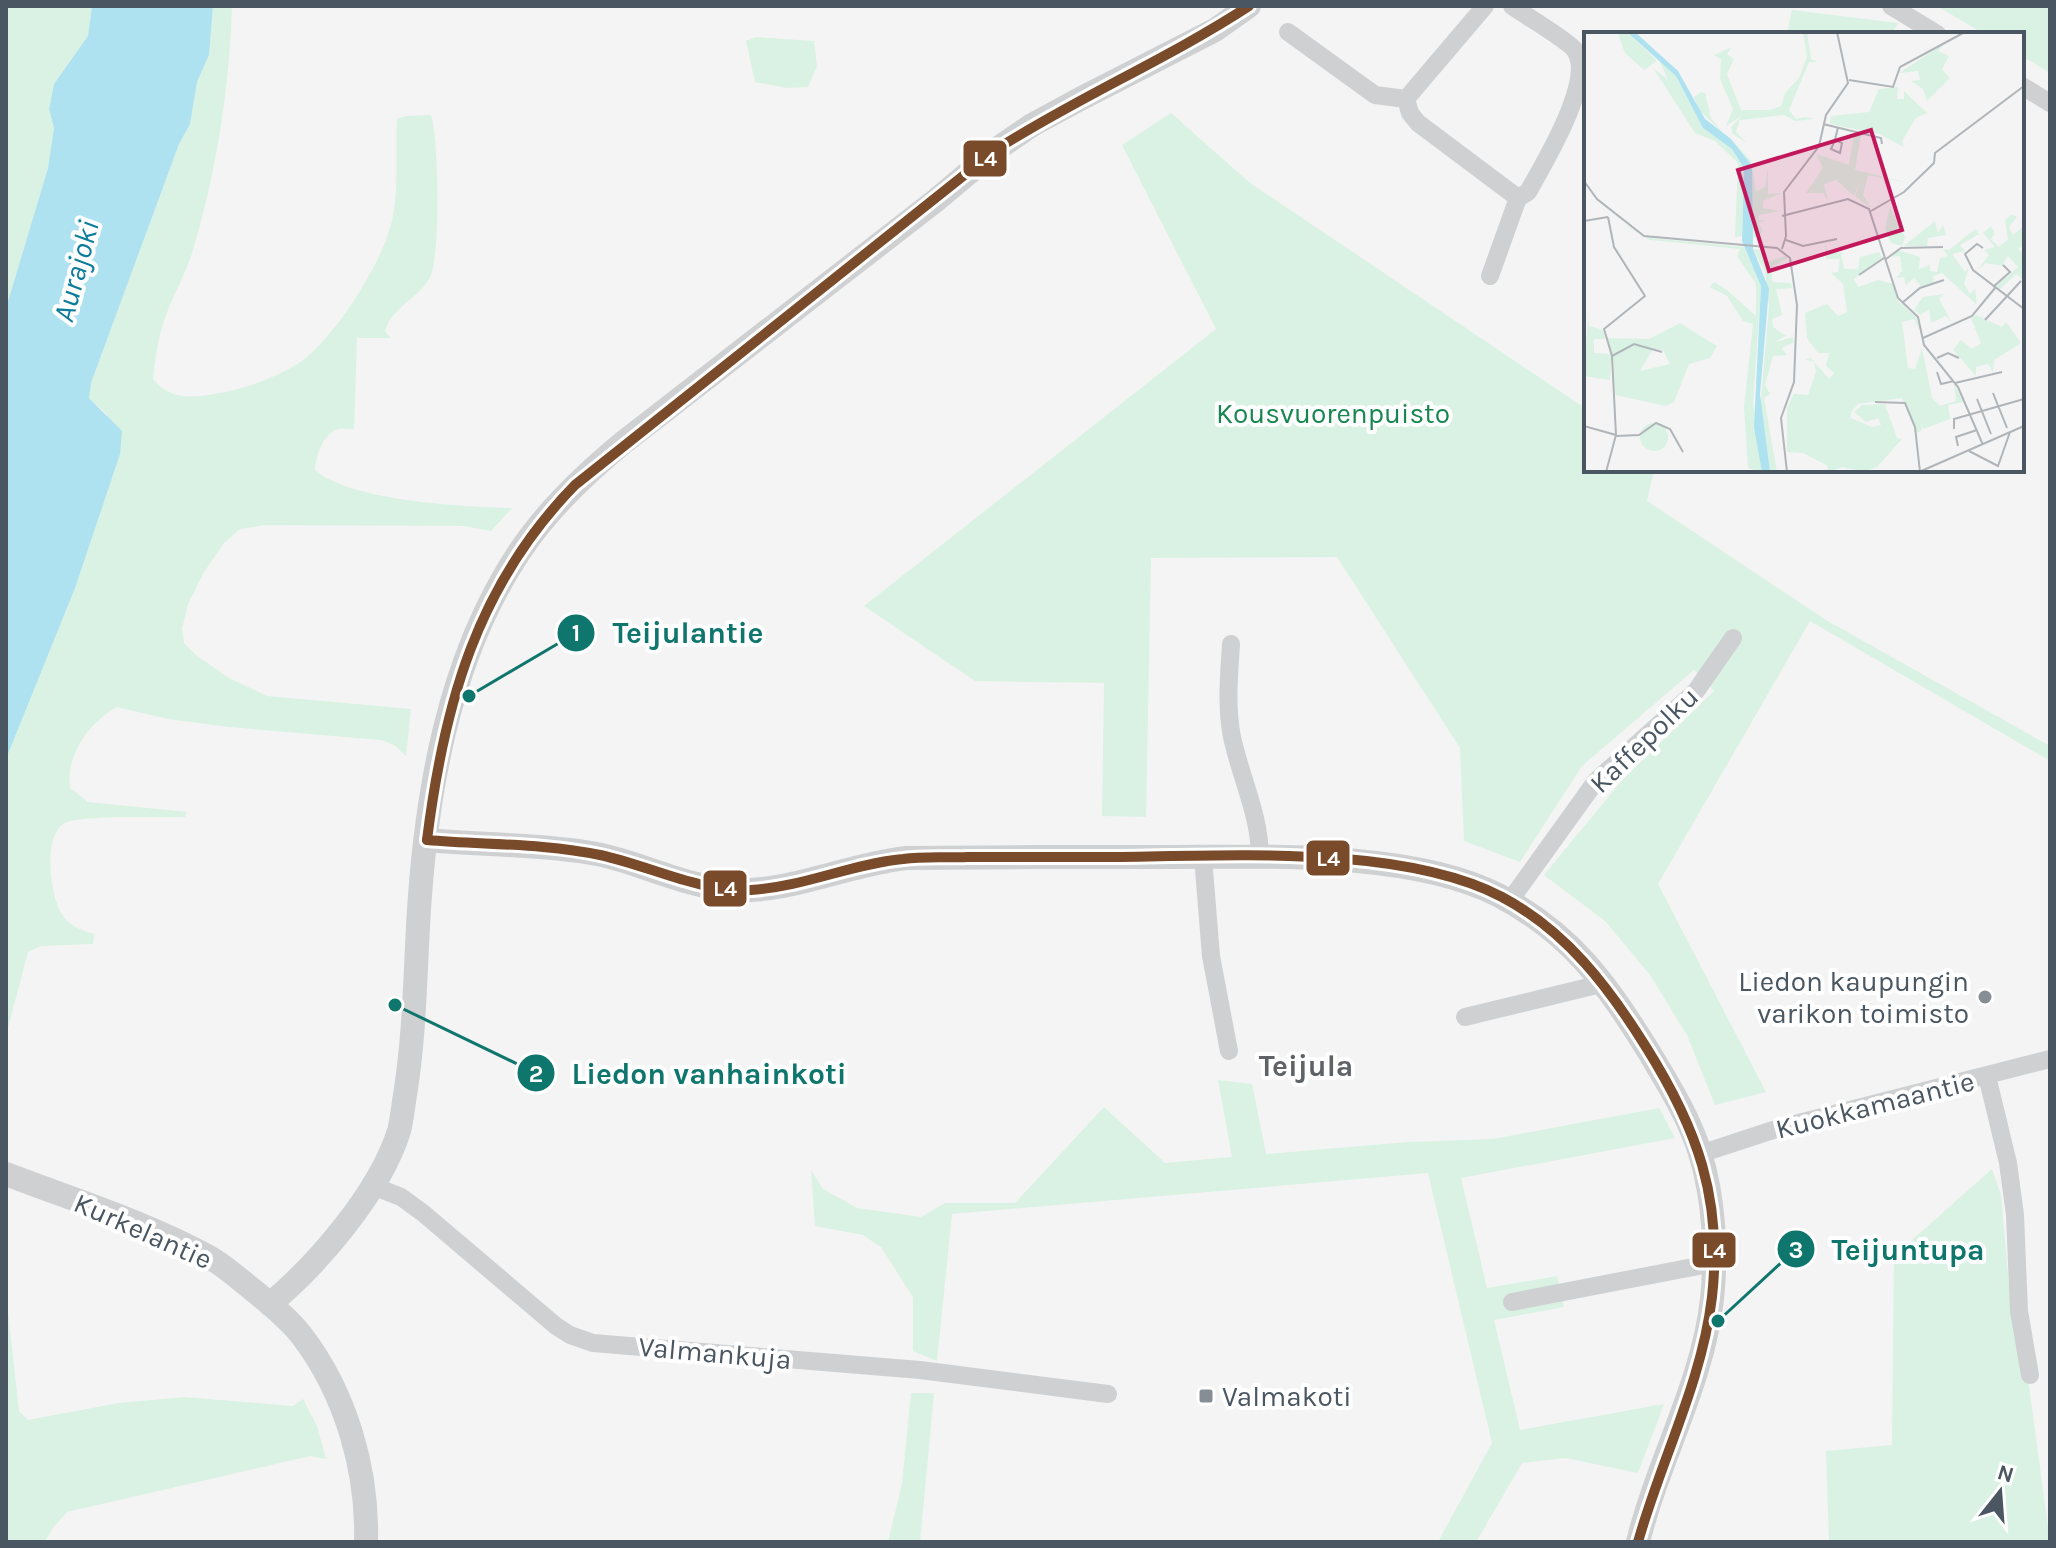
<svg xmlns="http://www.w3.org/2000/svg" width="2056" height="1548" font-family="Karla,sans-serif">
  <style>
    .green { fill: #d9f2e3 }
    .water { fill: #aee2f0 }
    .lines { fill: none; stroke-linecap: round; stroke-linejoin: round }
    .minor { stroke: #ced0d2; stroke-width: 18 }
    .tertiary { stroke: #ced0d2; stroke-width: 24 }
    .bus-1-casing { stroke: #fff; stroke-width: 16 }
    .bus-1 { stroke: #7a4b2a; stroke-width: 10 }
    .poi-dot { fill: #868d94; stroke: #fff; stroke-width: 3 }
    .labels { text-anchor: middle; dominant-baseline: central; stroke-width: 8; stroke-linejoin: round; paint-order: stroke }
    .park-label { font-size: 28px; fill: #17864f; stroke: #fff }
    .street-label { font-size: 28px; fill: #4a5661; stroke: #fff }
    .poi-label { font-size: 28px; fill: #4a5661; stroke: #fff; text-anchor: end }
    .water-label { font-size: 30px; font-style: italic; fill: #0c7c9b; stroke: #fff }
    .neighbourhood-label { font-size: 30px; font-weight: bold; fill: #5f6368; stroke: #fff }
    .inset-road { fill: none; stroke: #b0b5b9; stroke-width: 2 }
    .view { fill: #c2185b; fill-opacity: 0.15; stroke: #c2185b; stroke-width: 4 }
    .inset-edge { fill: none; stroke: #4a5661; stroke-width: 4 }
    .leader { fill: none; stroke: #0f766e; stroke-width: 3 }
    .callout-dot { fill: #0f766e; stroke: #fff; stroke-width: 3 }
    .mark-label { font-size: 24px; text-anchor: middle; font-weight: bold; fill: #fff }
    .callout-label { font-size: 30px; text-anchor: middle; font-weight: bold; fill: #0f766e; stroke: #fff; stroke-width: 8; stroke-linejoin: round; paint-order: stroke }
    .line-badge { stroke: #fff; stroke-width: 3 }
    .badge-label { font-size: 22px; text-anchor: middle; font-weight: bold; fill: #fff }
  </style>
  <rect width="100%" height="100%" fill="#f4f4f4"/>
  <g class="green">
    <polygon points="6,6 92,6 88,36 54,84 49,109 54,128 48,168 6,308"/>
    <path d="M213,6h19c-3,84 -15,163 -39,244 -7,23 -20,45 -28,68 -7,19 -10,41 -12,61 18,22 40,19 67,14 27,-5 55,-15 79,-30 35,-23 87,-105 94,-147 6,-33 2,-64 4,-97l9,-3 25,-1c8,24 9,137 0,160 -10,23 -39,31 -46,56l6,7h-34l-3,91c-5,0 -10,-1 -15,0 -16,4 -23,26 -24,41 35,31 149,37 197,38l-21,23 -27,-5 -198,-1 -26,4 -16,14 -20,29 -16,32 -6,25 2,14 12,12 33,23 38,18 144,13 -5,47 -12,-11 -13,-5 -152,-13 -61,-8 -51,-12c-29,16 -51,48 -47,81l18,14 99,10 -2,5c-22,1 -108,-3 -122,7 -20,15 -13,67 -3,87 7,14 20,19 34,23l-1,10 -52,2 -13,6 -22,83v-276l69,-171 32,-174 -18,-16 2,-15 88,-239 11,-20 7,-42 12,-27z"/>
    <polygon points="1937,6 2050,6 2050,73 2022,56 2022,34 1984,34"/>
    <polygon points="1792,10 1898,23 1892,34 1787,34"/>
    <polygon points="755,37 814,41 817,66 808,87 787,88 755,82 746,41"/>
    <polygon points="1171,113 1250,183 1582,406 1586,402 1586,470 1654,470 1647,501 1826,620 2050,746 2050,761 1810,621 1658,884 1766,1092 1715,1105 1687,1035 1650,975 1605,921 1544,875 1624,778 1714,691 1694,670 1582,766 1520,862 1464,841 1460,748 1337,557 1151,558 1146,817 1102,816 1104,683 975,681 864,606 1216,329 1122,145"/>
    <polygon points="1218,1080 1252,1084 1266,1154 1408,1142 1493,1139 1659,1108 1675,1138 1461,1178 1487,1288 1557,1276 1564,1307 1494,1320 1520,1430 1664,1404 1638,1473 1566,1458 1522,1463 1476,1542 1438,1542 1492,1443 1428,1173 952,1214 937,1361 913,1351 913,1297 881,1247 863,1235 815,1226 811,1170 823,1189 857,1208 921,1217 945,1203 1015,1203 1104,1107 1165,1163 1232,1157"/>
    <polygon points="1992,1169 2001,1195 2010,1297 2027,1371 2050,1542 1829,1542 1826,1451 1892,1445 1894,1256"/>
    <polygon points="6,1294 19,1411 28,1420 119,1403 185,1397 293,1406 303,1399 317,1426 326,1459 310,1456 67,1512 52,1529 45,1542 6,1542"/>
    <polygon points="911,1393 934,1393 920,1542 888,1542 902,1484"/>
  </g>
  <polygon class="water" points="92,6 213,6 209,55 197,82 190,124 179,144 91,383 89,398 122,431 120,454 75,588 6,759 6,308 48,168 54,128 49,109 54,84 88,36"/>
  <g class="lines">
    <g class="minor">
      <path d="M1485,6l-79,93 4,14 8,10 100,75 10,-6c16,-29 69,-115 46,-143 -10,-11 -48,-33 -62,-43"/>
      <polyline points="1891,6 1937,34"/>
      <polyline points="1288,32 1375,95 1406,99"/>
      <polyline points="2022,86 2050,103"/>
      <polyline points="1490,276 1518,198"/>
      <path d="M1231,644c-2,32 -5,62 1,93 9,42 28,78 28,121"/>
      <polyline points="1203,857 1211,956 1229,1051"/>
      <polyline points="1509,902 1596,781 1696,691 1733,638"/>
      <polyline points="1465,1017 1605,983"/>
      <polyline points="1987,1076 2008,1163 2015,1215 2019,1311 2030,1375"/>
      <polyline points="1700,1154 1779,1128 2050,1059"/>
      <polyline points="373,1186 401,1197 423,1213 556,1326 570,1335 593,1343 920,1370 1108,1394"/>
      <polyline points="1512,1302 1714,1263"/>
    </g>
    <g class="tertiary">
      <path d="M427,840c52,5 106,4 158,12 50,7 97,35 148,38 57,3 116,-26 174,-32 85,-1 169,-1 254,-1 99,0 249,-7 337,38 74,39 108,88 151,157 19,32 40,65 51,101 14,45 17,100 12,146 -9,84 -54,161 -74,243"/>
      <path d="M6,1174c68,26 139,48 203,83 16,9 30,22 44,33 17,14 36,29 49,46 44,58 66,134 64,206"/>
      <path d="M270,1304c48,-40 110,-112 129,-173 3,-11 4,-24 6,-36 9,-55 10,-112 13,-169 7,-128 29,-266 102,-375 28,-42 65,-77 104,-109l311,-241 62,-52 35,-24 48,-26 135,-69 34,-24"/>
    </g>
    <g class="bus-1-casing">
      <g id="bus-1">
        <path d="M427,840c57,5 117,3 173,15 51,11 98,37 151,35 52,-3 100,-26 152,-31 21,-3 43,-1 64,-2 43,0 85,0 128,0 118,0 302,-15 407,40 64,34 106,89 144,150 51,81 77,152 66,250 -10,85 -51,163 -74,245"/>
        <path d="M427,840c17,-136 50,-255 148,-355l422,-336c81,-52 171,-90 252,-143"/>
      </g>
    </g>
    <use href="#bus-1" class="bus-1"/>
  </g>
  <g class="poi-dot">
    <circle cx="1985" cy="997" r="8"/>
    <rect x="1198" y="1388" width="16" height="16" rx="4"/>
  </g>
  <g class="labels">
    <g class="park-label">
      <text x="1333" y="413">Kousvuorenpuisto</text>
    </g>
    <g class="street-label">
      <text transform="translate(1644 740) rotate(-44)">Kaffepolku</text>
      <text transform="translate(1875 1105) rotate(-14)">Kuokkamaantie</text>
      <text transform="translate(143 1231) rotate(24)">Kurkelantie</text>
      <text transform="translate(715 1353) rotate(5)">Valmankuja</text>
    </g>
    <g class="poi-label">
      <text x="1969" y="981">Liedon kaupungin<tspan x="1969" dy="32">varikon toimisto</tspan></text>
      <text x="1222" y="1396" text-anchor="start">Valmakoti</text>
    </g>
    <g class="water-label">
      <text transform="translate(76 271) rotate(-75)">Aurajoki</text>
    </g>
    <g class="neighbourhood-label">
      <text x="1306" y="1066">Teijula</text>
    </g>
  </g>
  <g transform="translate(1584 32)">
    <rect width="440" height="440" fill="#f4f4f4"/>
    <path d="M25,0h18l30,29 -13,9 -19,-17 -7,-19zM219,0h4l4,27 7,3h-9l-20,48 7,9 9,-2 10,2 -20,2 -11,-6 -44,5 -4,12 11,11 -14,-9 -2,-7 11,-11 -16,10 7,-17 -13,-30 1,-20 -7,-4 18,-8 -5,7 7,5 -7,15 14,36h29l11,-4 4,-13 14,-15 8,-21zM361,11l-7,8 11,5 -7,13 8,9 -23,23 -4,-12 -12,-8 9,-1 -2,-9 -19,2zM75,28l17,16 27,52 29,21 12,19 -2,68 -7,1 3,-74 -23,-22 -20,-8 -42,-65 15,12zM314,55l-1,12h7v-8l23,22 -11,5 -14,23 2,6 -25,-13 -49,-10 1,-8 38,-4 10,-23zM117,60l4,1 6,25 12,15 -23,-22 -6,-14zM277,102l-6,36 55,13 -42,-8 -5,20 8,13 -16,-12 6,-16 -7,16 -18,-16 -12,4 4,17 -5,-8h-17l17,-25 -7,-14 33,11 5,-30zM149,109l18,20 5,31 9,-5 3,-18v25l13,-1 -18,8v7l16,3 -20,4 -1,5h8l-8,3 5,7 -4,7 -7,1v-71zM306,175l15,30 -3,9 -11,-3 -6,-15zM428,182l5,3 -8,10 4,8 11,-9v20l-7,3 7,4v27l-8,-6 -16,15 -4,-3 22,-19 -10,-11 -6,10 -16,-3 -9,8 12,-16 -5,-5 11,-3 -12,-14 8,-7 4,8 -4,5 8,8 9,-8 -3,-19zM351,189l3,12 5,-8 3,10 -18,3 -1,8h-23zM39,192l27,14 94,9 17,39 -8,117 9,69 -14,-4 -4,-61 9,-83 -10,-3 -16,-25 -17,-9 4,-5 14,9 28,25v-32l-19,-28 3,-7 -90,-9zM391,197l4,5 -19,11 5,6 -13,3 13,18 4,-5 -5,17 6,10 5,-5 2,16 -35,-32 -9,3 1,8 -13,2 -7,-8 -8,7 -2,-8 -8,1 6,-7 -2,-15 -8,1 6,-7 22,7 -1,12 11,-4v6l7,1 3,-14 8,-2 -5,-7 6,1zM241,211l3,9 17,1 -4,1 3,15h14l2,-12 19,-5 3,6 -28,21 4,8 20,-7 15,4 5,17 18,16 4,15 -6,-13 -12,3 6,46 7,1 7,-21 10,50 8,8 16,-5 -2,-17 10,18 -16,3 2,14 -27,10 -2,-6 1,7 -5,3 -15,-35 -44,6 -7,8v6l21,9 9,-2 -3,-7 -12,4 -12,-10 8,-7 23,-1 12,34 5,1 -25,28 -15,5 -19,-5 -16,5 1,-6 -25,-13 -16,-1v-44l7,-14 14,1 8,-23 -2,-10 -9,-3 6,-1 18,21 5,-6 -8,-7 3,-13h-11l-11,-15 -2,-25 22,-9 11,12 9,-4 -4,-28 -12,-11 7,-1 2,-13h-14zM169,217l9,1 6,12 17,-6 3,2 -16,9v15l19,1 1,5 -16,1 6,26 -10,4 1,8 13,9 -13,7 20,-6 1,5 -12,6 5,7 -14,1 -8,29 5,9 -6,4 13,74h-7l-10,-61 9,-105 -4,-34zM360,262l-5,5 13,24 -6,-7 -15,7 -2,-13 -9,5 -6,-5 9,-13zM392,283l26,12 4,-5 15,21 -27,17 -1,12 -5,-8 -12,3v9l-23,-26 8,-10 11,9 9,-6 -10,-25zM4,285l1,9 14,4 2,9h-11v14l18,1 -2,26 -26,-4zM96,291l37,23 -7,12 -21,6 -15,38 -8,4 -51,-11 -2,-38 -7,-19 43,1zM69,317l10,1 7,14 -30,7zM56 405a14 14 0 1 1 28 0a14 14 0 1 1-28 0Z" fill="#d9f2e3" fill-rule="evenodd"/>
    <path d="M43,0h8l43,39 27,48 26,20 21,27 1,83 16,40 -9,105 10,78h-8l-8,-45 7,-141 -19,-45 2,-73 -12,-19 -29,-21 -27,-52z" fill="#aee2f0"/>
    <path class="inset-road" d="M265,48l44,7 7,-20 65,-35M239,92l58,14 1,6M251,108l-4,9 9,4 2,-10 -7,-3 3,-13M0,149l13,18 47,37 133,12 13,10 7,47 -3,77 -13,36 6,54M287,179l33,-19 30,-29 1,-10 89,-67M198,184l66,-17 21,10 29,89 20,19 6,28 34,42 25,58M0,189l24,-4M202,208l17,6 34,-7M399,216l-6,-4 -12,10 8,16 51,39M198,217l4,-13 -2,-44 35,-46 7,-31 22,-32 -11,-51M302,227l15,-11 42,-1M275,243l25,-17M409,255l17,-15 -7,-7M318,271l18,-15 24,-8M401,288l36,-39M339,306l49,-22 23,-28M28,324l22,-12 28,8M353,326l11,-5 11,5M353,340l4,12 13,-3M371,351l47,-11M409,361l14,35M393,367l14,35M291,370l30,1 10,24 5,45M0,394l32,9M370,397v-10l70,-20M32,404l23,-1 17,-12 14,6 13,23M374,414l-2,-9 21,-7M385,419l29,15 12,-34M22,440l10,-37 -4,-79 -8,-27 41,-33 -31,-49 -6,-30M335,440l105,-46"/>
    <path class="view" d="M287,98l31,100 -133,41 -31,-101z"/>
    <rect width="440" height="440" class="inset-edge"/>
  </g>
  <path class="leader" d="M469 696L576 633M395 1005L536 1073M1718 1321L1796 1249"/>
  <g class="callout-dot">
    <circle cx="469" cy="696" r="8"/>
    <circle cx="395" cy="1005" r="8"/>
    <circle cx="1718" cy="1321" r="8"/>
    <circle cx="576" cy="633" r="20"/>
    <circle cx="536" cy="1073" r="20"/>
    <circle cx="1796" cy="1249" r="20"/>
  </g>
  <g class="mark-label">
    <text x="576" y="641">1</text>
    <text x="536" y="1082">2</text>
    <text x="1796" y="1258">3</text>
  </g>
  <g class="callout-label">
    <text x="688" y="643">Teijulantie</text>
    <text x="709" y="1084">Liedon vanhainkoti</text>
    <text x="1908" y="1260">Teijuntupa</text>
  </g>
  <g class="line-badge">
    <rect x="962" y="139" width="46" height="39" rx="8" fill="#7a4b2a"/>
    <rect x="1305" y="839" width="46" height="38" rx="8" fill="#7a4b2a"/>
    <rect x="702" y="869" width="46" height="39" rx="8" fill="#7a4b2a"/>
    <rect x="1691" y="1231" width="46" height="38" rx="8" fill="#7a4b2a"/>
  </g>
  <g class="badge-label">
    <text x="985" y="166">L4</text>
    <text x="1328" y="866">L4</text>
    <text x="725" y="896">L4</text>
    <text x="1714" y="1258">L4</text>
  </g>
  <rect width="2056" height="1548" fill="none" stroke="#4a5661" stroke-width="16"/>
  <g transform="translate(2000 1492) rotate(17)" stroke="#ffffff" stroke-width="6" paint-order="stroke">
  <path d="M0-6L14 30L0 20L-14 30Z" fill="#4a5661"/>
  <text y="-12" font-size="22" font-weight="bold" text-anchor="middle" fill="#4a5661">N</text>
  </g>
</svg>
